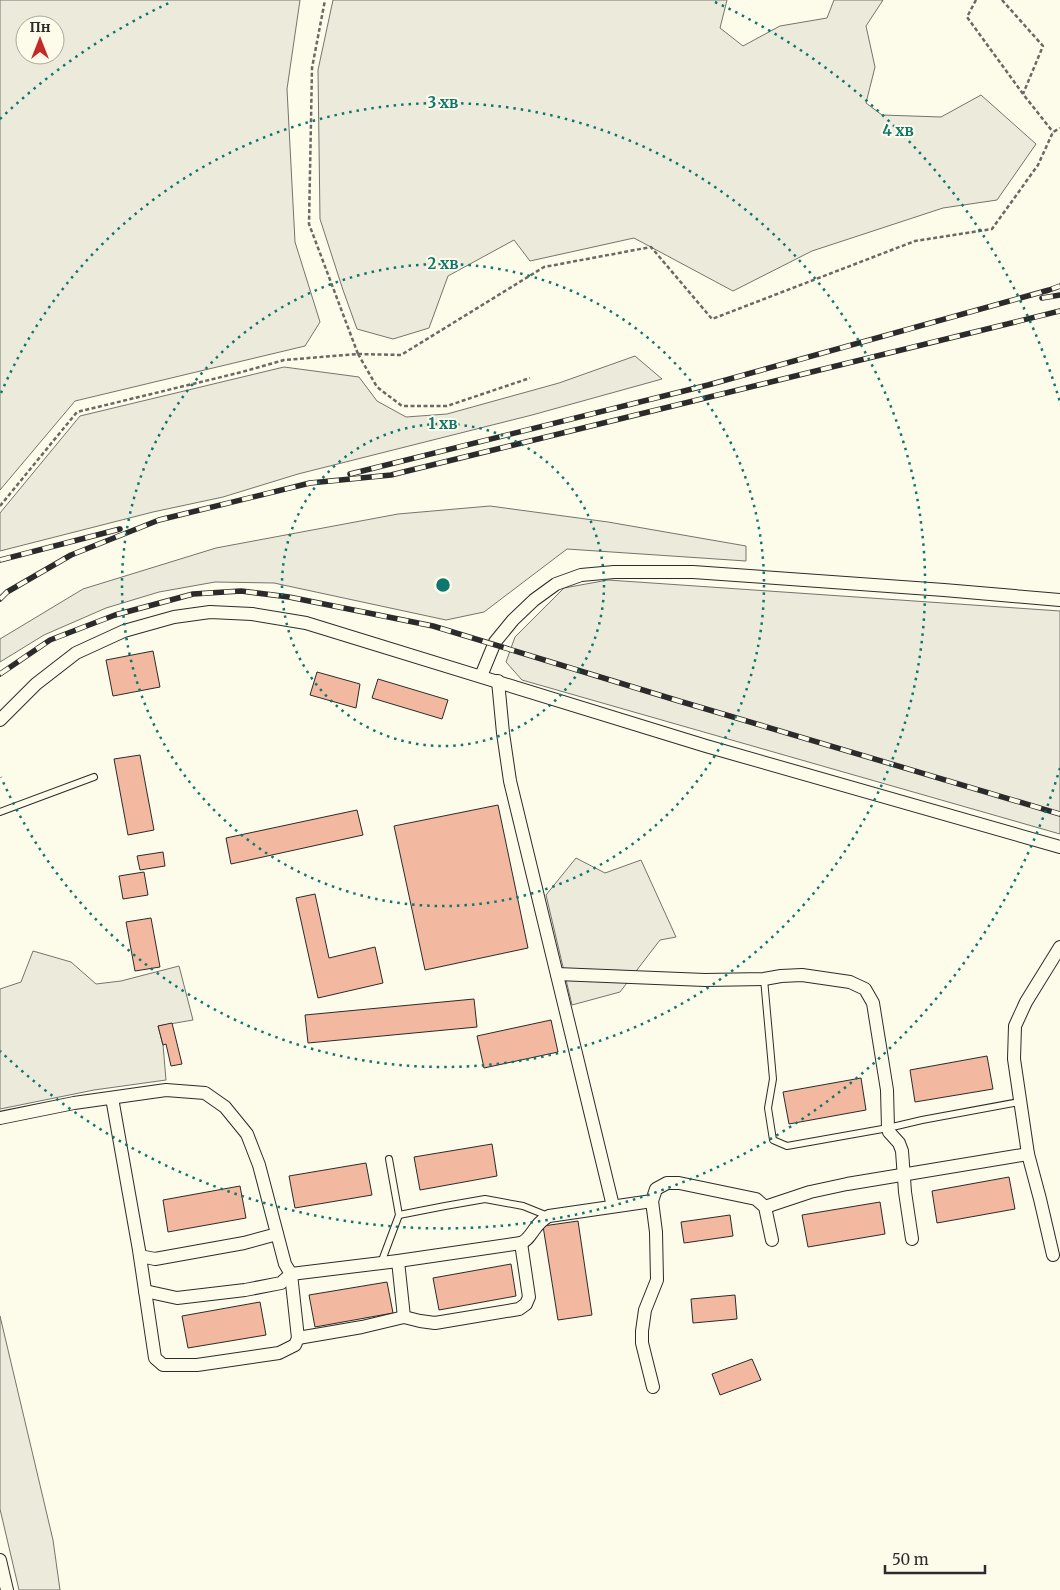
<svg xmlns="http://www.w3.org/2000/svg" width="1060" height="1590" font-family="Merriweather,serif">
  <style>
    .green { fill: #ecebdb; stroke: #74746e; fill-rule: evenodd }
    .building { fill: #f2b8a0; stroke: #2b2b2b }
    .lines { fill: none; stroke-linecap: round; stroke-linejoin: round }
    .lane-casing { stroke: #2b2b2b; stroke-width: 8 }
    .street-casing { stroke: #2b2b2b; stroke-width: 14 }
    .path { stroke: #6a6964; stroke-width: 2.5; stroke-dasharray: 4 2.5; stroke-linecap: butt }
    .lane { stroke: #fdfbea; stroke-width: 6 }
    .street { stroke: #fdfbea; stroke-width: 12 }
    .rail-casing { stroke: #2b2b2b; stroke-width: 5.5 }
    .rail { stroke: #fdfbea; stroke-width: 4; stroke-dasharray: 11; stroke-linecap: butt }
    .ring { fill: none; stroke: #0f766e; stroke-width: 2.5; stroke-dasharray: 2.5 5 }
    .centre { fill: #0f766e; stroke: #fdfbea; stroke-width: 2.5 }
    .ring-label { font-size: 15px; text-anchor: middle; font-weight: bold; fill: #0f766e; stroke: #fdfbea; stroke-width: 4; stroke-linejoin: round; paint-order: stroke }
  </style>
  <rect width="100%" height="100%" fill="#fdfbea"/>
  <g class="green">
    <path d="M0,0h300l-13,89 8,153 25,80 -15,24 -230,55 -75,89zM25,25h30v30h-30z"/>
    <polygon points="333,0 727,0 720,28 743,46 780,26 827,18 834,0 883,0 866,26 875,67 866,103 882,115 941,117 981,95 1036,144 997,200 943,208 812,251 733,291 634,238 530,261 514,240 448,276 429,328 393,339 357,329 343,290 320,219 318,70"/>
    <polygon points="635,356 662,379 532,415 298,474 223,497 153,512 0,551 0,513 80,416 284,367 359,377 377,401 406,417 447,414 559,383"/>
    <polygon points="490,506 608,522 746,546 746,561 567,549 484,612 446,620 274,583 215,582 159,592 106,608 44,635 0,662 0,639 83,589 216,548 398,514"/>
    <polygon points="608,580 1060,611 1060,834 522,680 506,662 515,637 564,588"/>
    <polygon points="576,858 605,873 641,860 676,937 660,940 620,992 572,1005 546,895"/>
    <polygon points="33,951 71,962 96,984 121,981 179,966 193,1020 158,1026 163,1045 166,1080 94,1090 0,1109 0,989 21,982"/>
    <polygon points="0,1316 53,1540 60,1590 19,1590 0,1509"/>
  </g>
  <g class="building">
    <polygon points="153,651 160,687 113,696 106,660"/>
    <polygon points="317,672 360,684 356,708 310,695"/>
    <polygon points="378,679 448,700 442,719 372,698"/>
    <polygon points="140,755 154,830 128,835 114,759"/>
    <polygon points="498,805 528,948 425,970 394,826"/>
    <polygon points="357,810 363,835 231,864 226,838"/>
    <polygon points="163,852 165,866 140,870 137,856"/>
    <polygon points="144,872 148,895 123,899 119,876"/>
    <polygon points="315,894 329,958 375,947 383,983 318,998 296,898"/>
    <polygon points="151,918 160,967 135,971 126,922"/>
    <polygon points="474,999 477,1027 308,1043 305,1015"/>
    <polygon points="551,1020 558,1052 484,1068 477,1036"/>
    <polygon points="172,1023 182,1064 171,1066 166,1044 163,1045 158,1026"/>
    <polygon points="987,1056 993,1089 915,1102 910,1070"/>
    <polygon points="861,1078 866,1110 789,1124 783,1092"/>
    <polygon points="492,1144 497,1176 420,1190 414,1157"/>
    <polygon points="366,1163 372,1195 295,1208 289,1176"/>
    <polygon points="1009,1177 1015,1209 937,1223 932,1191"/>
    <polygon points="240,1186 246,1218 168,1232 163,1200"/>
    <polygon points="880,1202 885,1234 808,1247 802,1215"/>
    <polygon points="730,1215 733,1236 684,1243 681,1222"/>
    <polygon points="578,1221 592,1315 558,1320 543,1226"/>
    <polygon points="511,1264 516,1296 439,1310 433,1278"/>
    <polygon points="387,1282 393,1313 315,1327 309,1295"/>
    <polygon points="735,1295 737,1319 693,1323 691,1299"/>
    <polygon points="260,1302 266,1335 188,1348 182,1316"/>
    <polygon points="752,1359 761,1380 720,1395 712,1374"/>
  </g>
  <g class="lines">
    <g class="lane-casing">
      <g id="lane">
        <polyline points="0,812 94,777"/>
        <polyline points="764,979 773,1079 768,1108 773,1140 787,1146 888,1128 922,1120 1019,1102"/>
        <polyline points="399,1215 445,1206 485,1199 523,1206 548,1216"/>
        <polyline points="381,1263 399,1215 389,1159"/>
      </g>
    </g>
    <g class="street-casing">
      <g id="street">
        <polyline points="481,676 495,642 513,620 534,600 556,584 581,575 614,572 693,572 944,590 1060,600"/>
        <polyline points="498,681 503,733 510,781 613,1206"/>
        <polyline points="0,720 36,684 76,653 124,631 174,617 210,612 252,614 306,623 706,746 1060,847"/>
        <polyline points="557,974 705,980 764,979 781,976 802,975 850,982 865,989 873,1003 887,1090 888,1128 889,1132 899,1143 902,1151 905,1192 912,1239"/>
        <polyline points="112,1098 139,1250 155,1358 163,1365 197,1365 279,1353 295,1345 298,1338 291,1274"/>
        <path d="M0,1118l74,-15 92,-13 39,3 20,14 22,27 12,31 26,99 6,10 107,-13 123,-18c12,-5 12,-19 28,-27l103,-15 4,-12 11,-6h12l77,16 9,8 7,33"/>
        <polyline points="652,1201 656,1232 657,1280 645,1310 642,1331 642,1343 653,1387"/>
        <polyline points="765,1207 810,1192 847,1184 1028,1154"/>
        <polyline points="1053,1255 1040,1199 1028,1154 1014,1059 1015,1026 1026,1002 1060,947"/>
        <polyline points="140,1256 155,1259 244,1243 277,1234"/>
        <polyline points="398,1261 404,1317"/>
        <polyline points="145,1291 177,1298 245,1290 281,1283 291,1274"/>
        <polyline points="298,1338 362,1327 404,1317 420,1321 435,1323 519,1309 526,1304 529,1297 521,1243"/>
        <polyline points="0,1560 7,1590"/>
      </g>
    </g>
    <g class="path">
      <polyline points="976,0 967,17 1023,94 1053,132"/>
      <polyline points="1002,0 1043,46 1023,94"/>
      <polyline points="358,354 401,355 544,267 651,247 712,319 915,241 992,229 1038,165 1053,132 1060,128"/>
      <polyline points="358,354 377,387 402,406 447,406 530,378"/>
      <polyline points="0,506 77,412 242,372 284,360 358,354 309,224 312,68 325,0"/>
    </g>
    <use href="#lane" class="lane"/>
    <use href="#street" class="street"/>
    <g class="rail-casing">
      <g id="rail">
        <polyline points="1042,298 1060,295"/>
        <polyline points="350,474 708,385 1049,290 1060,286"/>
        <polyline points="0,560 120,529"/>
        <polyline points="0,599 7,592 71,555 159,520 310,483 391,475 1060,311"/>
        <polyline points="0,674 50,640 115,615 193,594 241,591 289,597 433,626 679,701 1060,814"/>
      </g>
    </g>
    <use href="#rail" class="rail"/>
  </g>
  <g class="ring">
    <circle cx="443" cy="585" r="161"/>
    <circle cx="443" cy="585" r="321"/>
    <path d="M1 393A482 482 0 1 1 1 777"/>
    <path d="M1060 768A643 643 0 0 1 0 1051M0 119A643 643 0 0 1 171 2M715 2A643 643 0 0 1 1060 402"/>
  </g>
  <circle cx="443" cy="585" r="8" class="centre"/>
  <g class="ring-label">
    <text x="443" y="108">3 хв</text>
    <text x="898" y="136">4 хв</text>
    <text x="443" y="269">2 хв</text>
    <text x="443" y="429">1 хв</text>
  </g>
  <g transform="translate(40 40)"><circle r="24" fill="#fdfbea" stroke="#a9a89e"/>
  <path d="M0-4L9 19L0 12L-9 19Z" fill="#c62828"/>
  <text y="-8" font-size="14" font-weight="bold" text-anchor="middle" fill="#2b2b2b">Пн</text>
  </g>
  <path d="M885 1565v8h100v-8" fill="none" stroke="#2b2b2b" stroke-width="2.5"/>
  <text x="892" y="1565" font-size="15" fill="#2b2b2b" stroke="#fdfbea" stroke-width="4" paint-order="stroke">50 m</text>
</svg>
